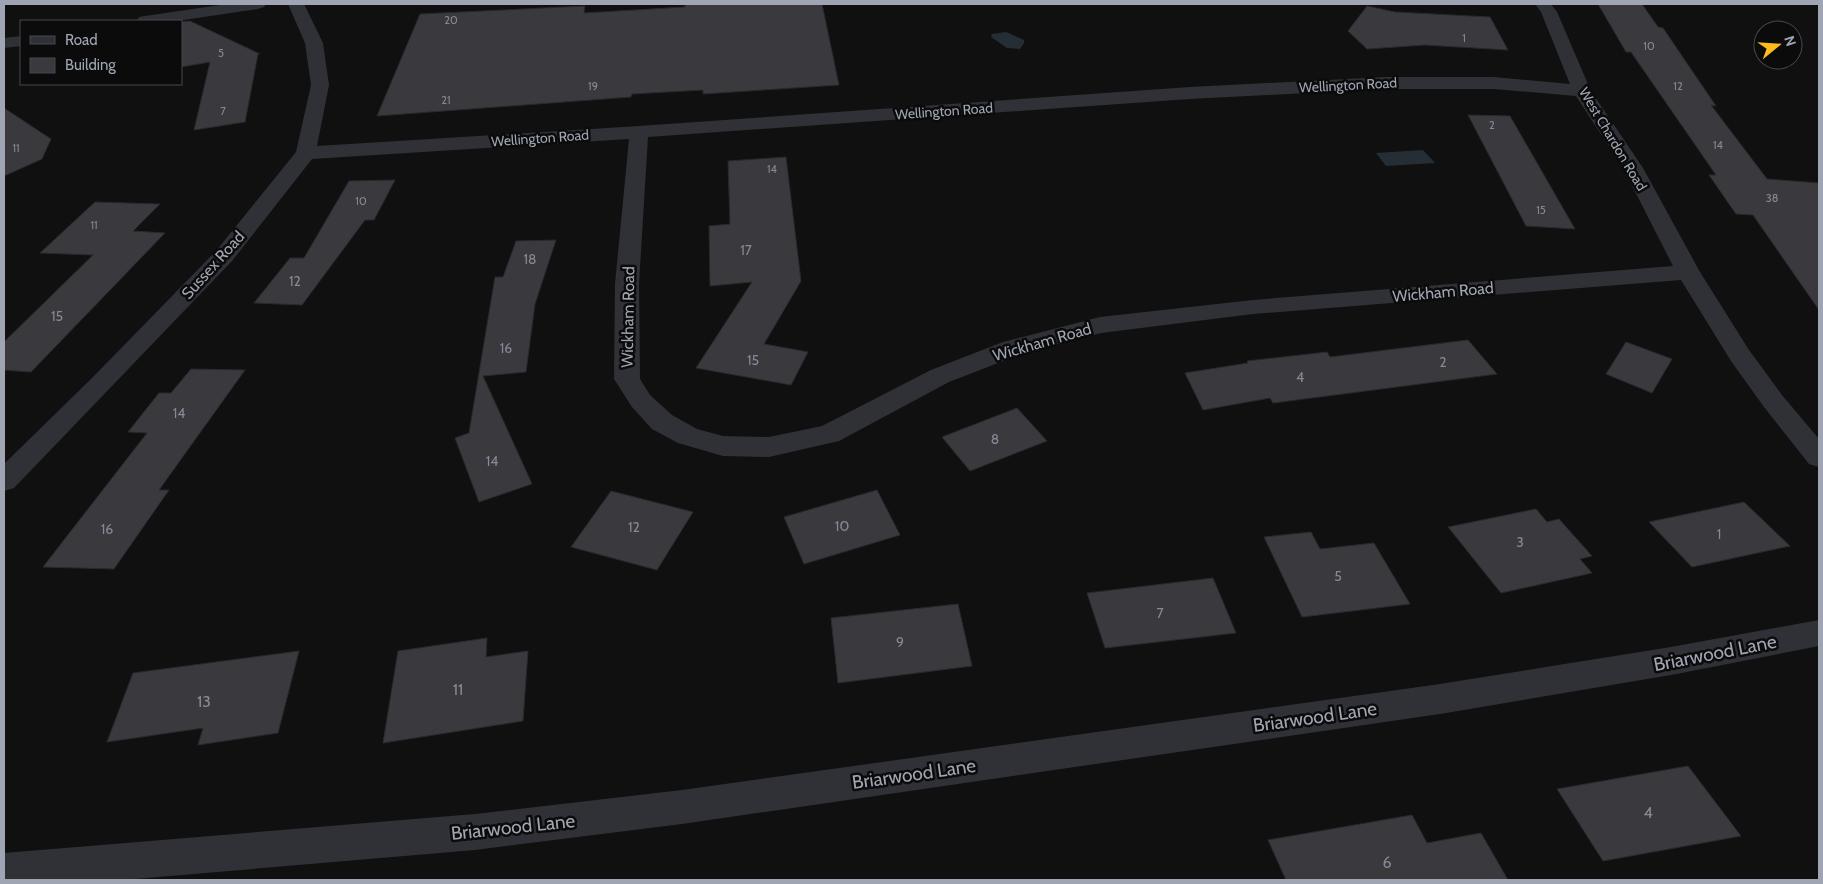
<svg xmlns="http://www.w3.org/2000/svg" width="1823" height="884" font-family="Cabin,sans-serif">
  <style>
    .water { fill: #252e35 }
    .building { fill: #39393e; stroke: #2a292d }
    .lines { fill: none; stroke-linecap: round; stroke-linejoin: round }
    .minor { fill: #303136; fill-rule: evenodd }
    .labels { text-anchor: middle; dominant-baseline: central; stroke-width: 5; stroke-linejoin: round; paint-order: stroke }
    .far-number-label { font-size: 11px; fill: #868a96 }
    .far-street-label { font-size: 14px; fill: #9fa5b3; stroke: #0b0b0c }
    .number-label { font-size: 14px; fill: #868a96 }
    .street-label { font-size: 16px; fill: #9fa5b3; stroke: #0b0b0c }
    .near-number-label { font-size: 16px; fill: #868a96 }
    .near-street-label { font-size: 19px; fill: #9fa5b3; stroke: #0b0b0c }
  </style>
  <rect width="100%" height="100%" fill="#101011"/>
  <g class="water">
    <polygon points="1006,32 1024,40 1024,43 1020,49 1007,48 991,37 992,34"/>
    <polygon points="1423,150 1435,163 1386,166 1376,153"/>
  </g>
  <g class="building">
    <polygon points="685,4 822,4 839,85 703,94 703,90 632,94 631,97 377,116 420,14 585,6 584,13 685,7"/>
    <polygon points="1598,4 1642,4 1658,27 1663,28 1716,106 1711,105 1767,179 1819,183 1819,310 1753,215 1736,214 1709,175 1716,175 1631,52 1626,52"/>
    <polygon points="1367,6 1395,12 1490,17 1508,50 1425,45 1367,49 1348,31"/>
    <polygon points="190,21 260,54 258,54 245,122 194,130 210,62 181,67 181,22"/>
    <polygon points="4,108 51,139 42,159 4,176"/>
    <polygon points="1468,115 1510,116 1575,229 1526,226"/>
    <polygon points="786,157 801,281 764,344 808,352 791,385 696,368 752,282 710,286 709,226 730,224 728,161"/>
    <polygon points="395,180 374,220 365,220 302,305 254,303 290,258 304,258 349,181"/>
    <polygon points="95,202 160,204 133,231 165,233 31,372 4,370 4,342 93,255 40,253"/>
    <polygon points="556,240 535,304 526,372 483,376 532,484 479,502 455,438 469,433 495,277 503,277 516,241"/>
    <polygon points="1468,340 1497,374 1273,403 1270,398 1203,410 1185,373 1248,363 1247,361 1327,352 1330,357"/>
    <polygon points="1626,342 1672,359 1652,393 1606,374"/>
    <polygon points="191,369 245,370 159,490 169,490 114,569 43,567 147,433 128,432 159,393 171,393"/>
    <polygon points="1017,408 1047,441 970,471 942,437"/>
    <polygon points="877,490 900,535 804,564 784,517"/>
    <polygon points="611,491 693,512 657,570 571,547"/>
    <polygon points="1744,502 1790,546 1692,567 1649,522"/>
    <polygon points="1536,509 1547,522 1559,519 1592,556 1580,559 1592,573 1501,593 1448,527"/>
    <polygon points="1311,532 1320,549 1374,543 1410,604 1302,617 1264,537"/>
    <polygon points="1213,578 1236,633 1105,648 1087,593"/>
    <polygon points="958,604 972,666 838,683 831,618"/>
    <polygon points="487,638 486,657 528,651 523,721 383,743 398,651"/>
    <polygon points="299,651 278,733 198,745 203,728 107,742 133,673"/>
    <polygon points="1688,766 1741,836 1603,861 1557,789"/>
    <polygon points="1412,815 1427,843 1481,833 1508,880 1286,880 1268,840"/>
  </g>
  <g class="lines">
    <g class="minor">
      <polygon points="227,4 266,4 264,7 258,9 177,21 137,21 139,17 145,16"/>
      <path d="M288,4h16l19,39 6,42 -12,61 322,-20 551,-39 196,-10h107l77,7 -29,-72 -6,-8h16l6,8 34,79 52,77 57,104 49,78 33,45 37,44v28l-10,-3 -45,-57 -33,-46 -50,-81 -428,34 -152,19 -80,21 -72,28 -110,59 -70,16 -46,-1 -45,-13 -26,-14 -20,-22 -18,-28 1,-95 14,-145 -317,20 -80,102 -218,227 -10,3v-27l90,-88 122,-125 80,-99 15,-67 -6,-42zM1386,89h107l83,7 47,72 50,98 -420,34 -153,17 -97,25 -72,28 -109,56 -53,11 -46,-1 -26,-7 -25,-14 -22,-20 -10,-16 -1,-95 9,-147 542,-38z"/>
      <polygon points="21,36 21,46 4,48 4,38"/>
      <polygon points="1819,620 1819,646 1671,675 1440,714 682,824 475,850 123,880 4,880 4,853 475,814 682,790 1440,684 1671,647"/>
    </g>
  </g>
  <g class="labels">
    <g class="far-number-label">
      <text x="451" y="20">20</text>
      <text x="1464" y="38">1</text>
      <text x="1649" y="46">10</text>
      <text x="221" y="53">5</text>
      <text x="593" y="86">19</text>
      <text x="1678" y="86">12</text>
      <text x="446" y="100">21</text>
      <text x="223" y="111">7</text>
      <text x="1492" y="125">2</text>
      <text x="1718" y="145">14</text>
      <text x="16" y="148">11</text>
      <text x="772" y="169">14</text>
      <text x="1772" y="198">38</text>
      <text x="361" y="201">10</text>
      <text x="1541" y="210">15</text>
      <text x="94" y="225">11</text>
    </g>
    <g class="far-street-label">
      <text transform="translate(1348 85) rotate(-3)">Wellington Road</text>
      <text transform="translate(944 111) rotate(-4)">Wellington Road</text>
      <text transform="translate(540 138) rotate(-4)">Wellington Road</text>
      <text transform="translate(1613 139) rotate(59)">West Chardon Road</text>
    </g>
    <g class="number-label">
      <text x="746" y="250">17</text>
      <text x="530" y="259">18</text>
      <text x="295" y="281">12</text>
      <text x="57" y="316">15</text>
      <text x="506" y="348">16</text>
      <text x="753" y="360">15</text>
      <text x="1443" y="362">2</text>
      <text x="1300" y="377">4</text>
      <text x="179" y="413">14</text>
      <text x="995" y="439">8</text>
      <text x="492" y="461">14</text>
      <text x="842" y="526">10</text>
      <text x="634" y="527">12</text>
      <text x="107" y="529">16</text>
      <text x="1719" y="534">1</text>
      <text x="1520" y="542">3</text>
      <text x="1338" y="576">5</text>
      <text x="1160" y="613">7</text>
      <text x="900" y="642">9</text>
    </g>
    <g class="street-label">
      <text transform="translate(213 265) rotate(-48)">Sussex Road</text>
      <text transform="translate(1443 292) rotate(-5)">Wickham Road</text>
      <text transform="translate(628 317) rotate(-89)">Wickham Road</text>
      <text transform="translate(1042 342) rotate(-16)">Wickham Road</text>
    </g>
    <g class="near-number-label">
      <text x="458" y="689">11</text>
      <text x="204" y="701">13</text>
      <text x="1648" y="812">4</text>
      <text x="1387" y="862">6</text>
    </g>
    <g class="near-street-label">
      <text transform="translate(1715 653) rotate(-11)">Briarwood Lane</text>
      <text transform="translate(1315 717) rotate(-8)">Briarwood Lane</text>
      <text transform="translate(914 774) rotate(-8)">Briarwood Lane</text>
      <text transform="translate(513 827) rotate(-6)">Briarwood Lane</text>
    </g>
  </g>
  <rect width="1823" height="884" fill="none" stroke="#9fa5b3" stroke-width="10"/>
  <rect x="20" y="20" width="162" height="65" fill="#0b0b0c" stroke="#46494f"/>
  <rect x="30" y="36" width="25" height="8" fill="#303136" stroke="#46494f"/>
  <text x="65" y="45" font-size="15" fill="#9fa5b3">Road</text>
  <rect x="30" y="58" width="25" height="15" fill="#39393e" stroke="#46494f"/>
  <text x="65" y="70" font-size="15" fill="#9fa5b3">Building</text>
  <g transform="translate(1778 45) rotate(72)"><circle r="24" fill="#0b0b0c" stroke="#46494f"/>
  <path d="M0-4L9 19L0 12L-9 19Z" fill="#ffbb1a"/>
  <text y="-8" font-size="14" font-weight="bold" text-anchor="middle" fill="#9fa5b3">N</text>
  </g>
</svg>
